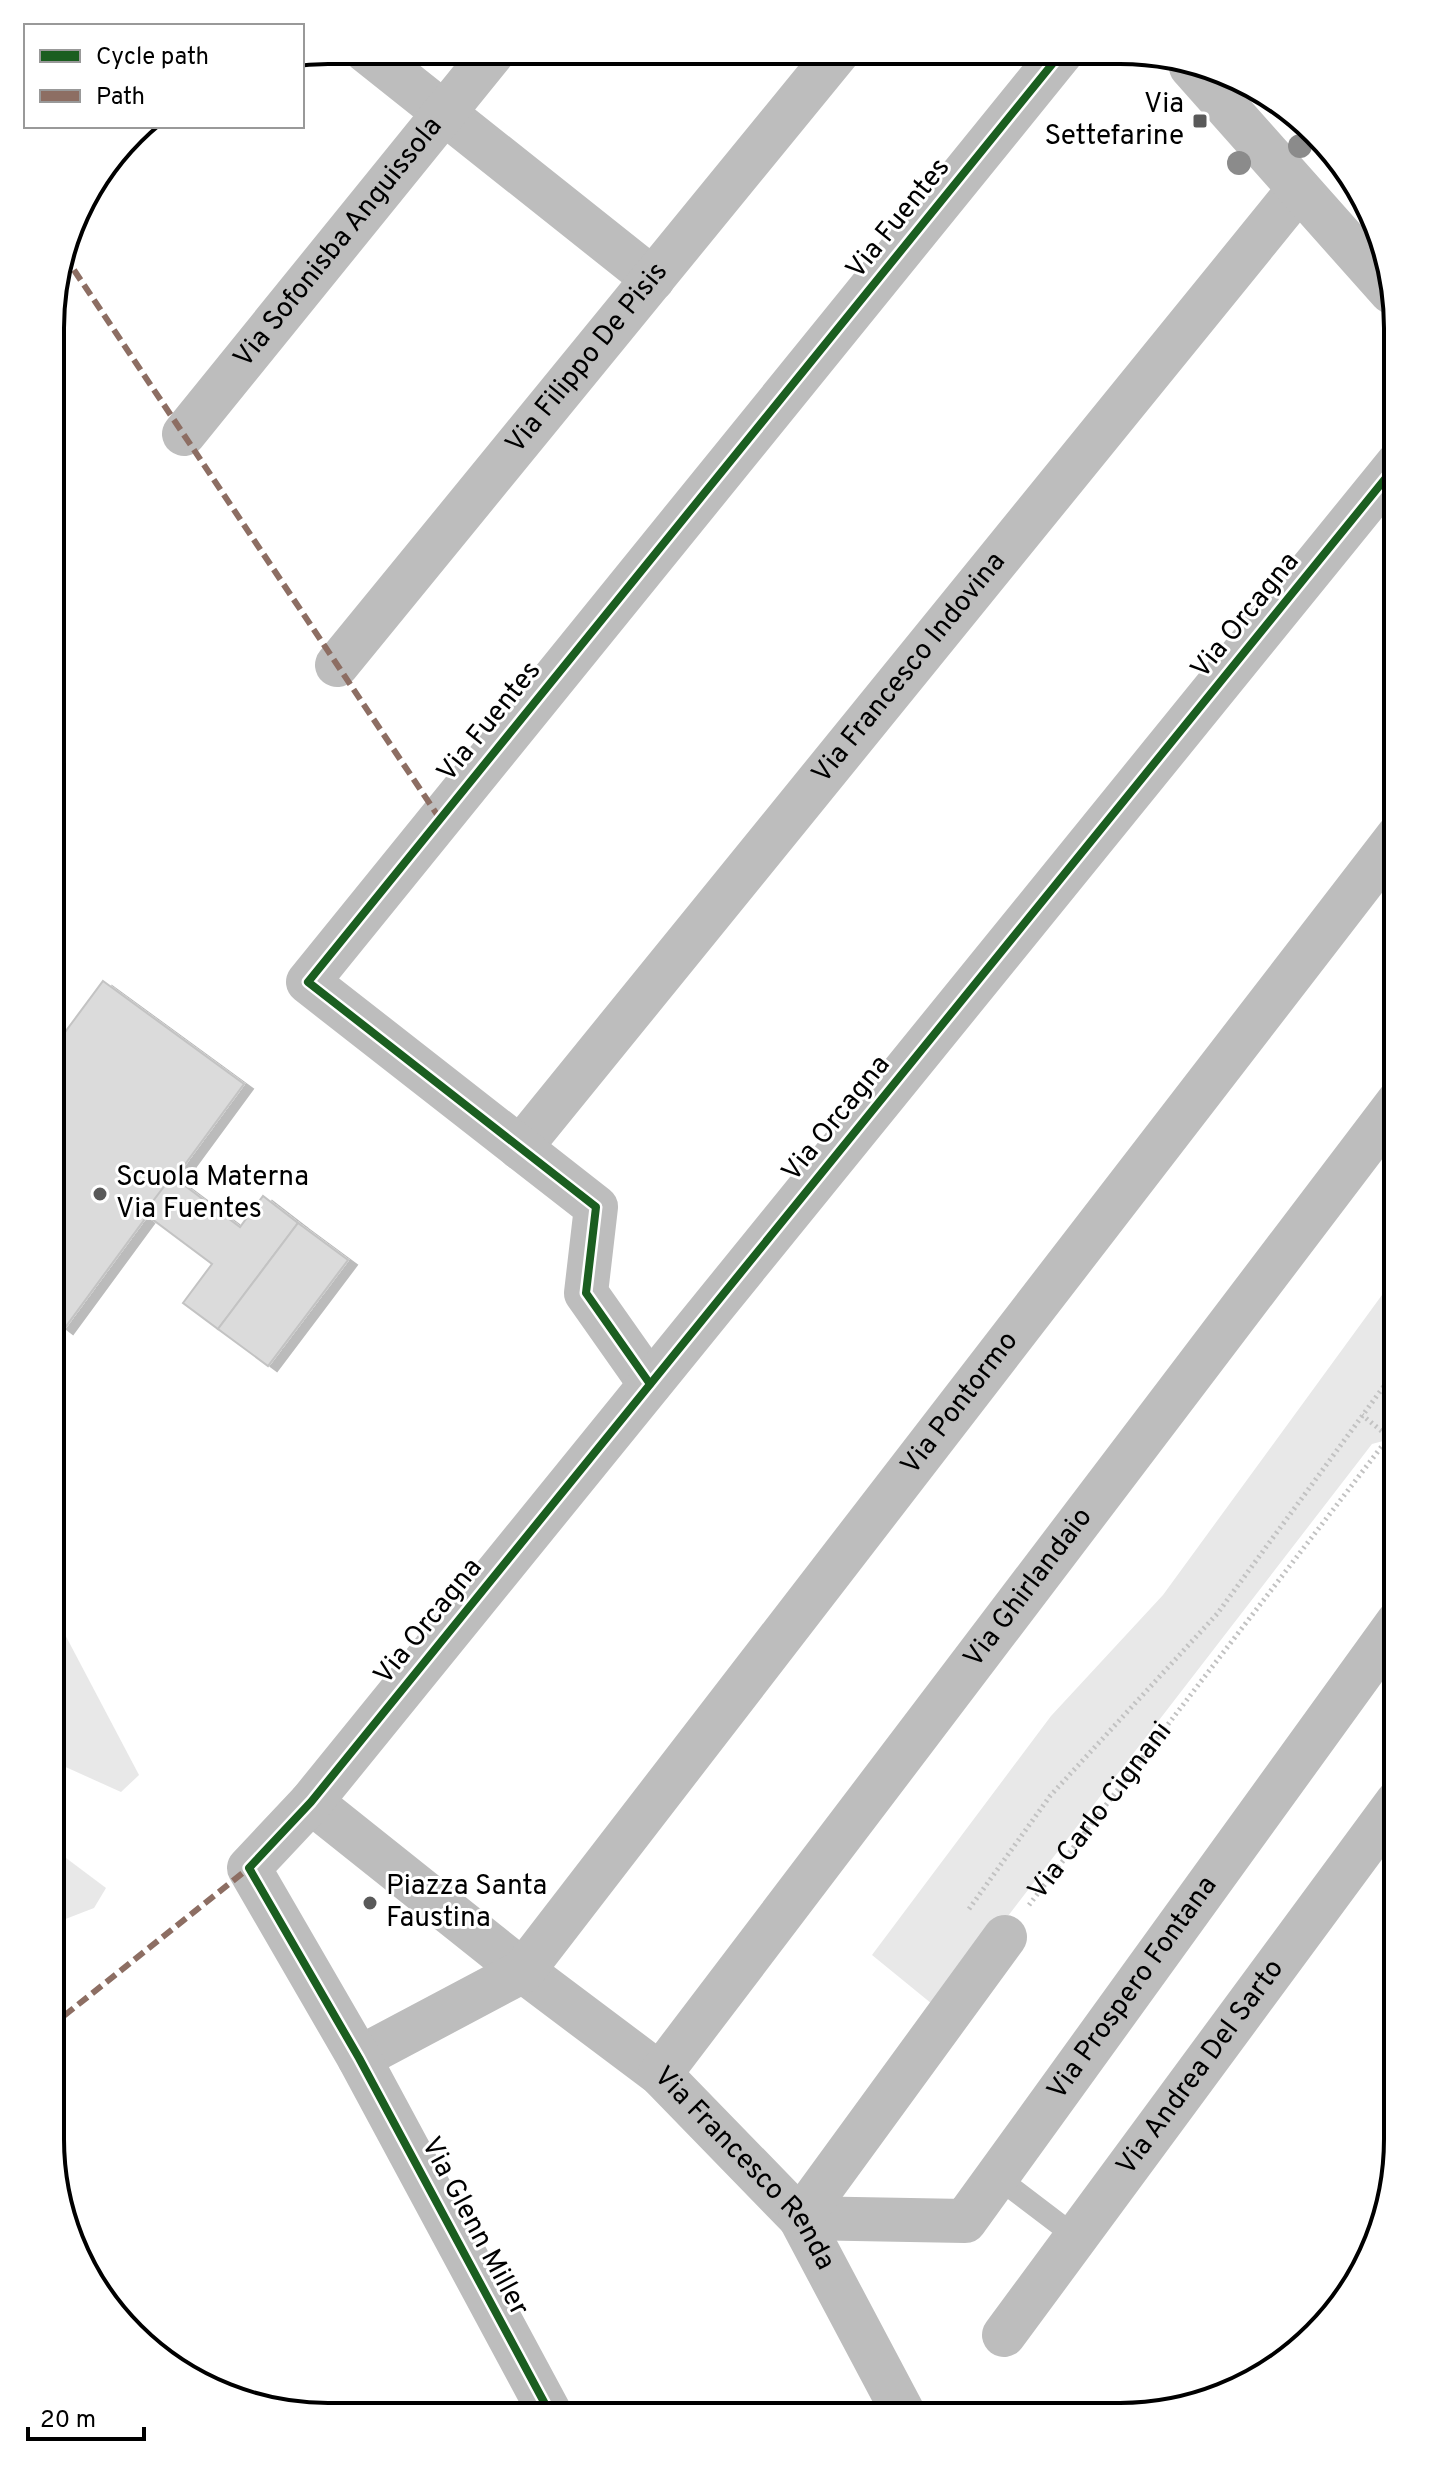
<svg xmlns="http://www.w3.org/2000/svg" width="1448" height="2467" font-family="Overpass,sans-serif">
  <style>
    .green { fill: #e8e8e8 }
    .building { fill: #dbdbdb; stroke: #c3c3c3; stroke-width: 2; filter: url(#shadow) }
    .lines { fill: none; stroke-linecap: round; stroke-linejoin: round }
    .path { stroke: #c2c2c2; stroke-width: 5; stroke-dasharray: 2 4; stroke-linecap: butt }
    .service { stroke: #bdbdbd; stroke-width: 22 }
    .minor { stroke: #bdbdbd; stroke-width: 44 }
    .tertiary { stroke: #bdbdbd; stroke-width: 44 }
    .quiet { stroke: #8d6e63; stroke-width: 6; stroke-dasharray: 12 6; stroke-linecap: butt }
    .cycleway-casing { stroke: #fff; stroke-width: 13 }
    .cycleway { stroke: #1b5e20; stroke-width: 8 }
    .tree { fill: #8b8b8b }
    .poi-dot { fill: #595959; stroke: #fff; stroke-width: 3 }
    .labels { text-anchor: middle; dominant-baseline: central; stroke-width: 6; stroke-linejoin: round; paint-order: stroke }
    .poi-label { font-size: 28px; fill: #000; stroke: #fff; text-anchor: start }
    .street-label { font-size: 28px; fill: #000; stroke: #fff }
    .rim { fill: none; stroke: #000; stroke-width: 4 }
  </style>
  <defs>
    <filter id="shadow"><feDropShadow dx="9" dy="5" stdDeviation="0" flood-color="#0004"/></filter>
  </defs>
  <rect width="100%" height="100%" fill="#fff"/>
  <g class="green">
    <polygon points="1398,1273 1398,1437 1372,1444 937,2008 872,1955 1051,1716 1163,1595"/>
    <polygon points="51,1608 139,1775 121,1792 50,1760"/>
    <polygon points="50,1846 106,1888 94,1908 50,1925"/>
  </g>
  <g class="building">
    <polygon points="103,981 244,1084 64,1329 51,1319 51,1051"/>
    <polygon points="172,1176 240,1227 263,1196 298,1223 218,1329 183,1303 212,1264 144,1213"/>
    <polygon points="298,1223 348,1260 268,1366 218,1329"/>
  </g>
  <g class="lines">
    <g class="path">
      <path id="s1" d="M1029,1905l360,-468 -27,-22"/>
      <polyline points="969,1909 1050,1796 1217,1614 1398,1367"/>
    </g>
    <polyline class="service" points="997,2177 1076,2237"/>
    <g class="minor">
      <polyline points="365,50 653,279"/>
      <path id="s2" d="M184,434l311,-384"/>
      <path id="s3" d="M337,665l501,-613"/>
      <path id="s4" d="M520,1148l779,-959"/>
      <polyline points="650,1384 586,1293 596,1207 308,982 1062,52"/>
      <path id="s5" d="M311,1802l212,169 137,103 140,144 105,198"/>
      <path id="s6" d="M359,2058l164,-87 875,-1135"/>
      <path id="s7" d="M660,2074l738,-972"/>
      <path id="s8" d="M800,2218l165,3 433,-599"/>
      <polyline points="800,2218 1005,1937"/>
      <path id="s9" d="M1004,2335l393,-533"/>
      <polyline points="551,2415 359,2058 249,1868 311,1802 1398,463"/>
    </g>
    <polyline class="tertiary" points="1191,67 1391,292"/>
    <g class="quiet">
      <polyline points="64,255 440,819"/>
      <polyline points="50,2027 249,1868"/>
    </g>
    <g class="cycleway-casing">
      <g id="cycleway">
        <polyline points="650,1384 586,1293 596,1207 308,982 1062,52"/>
        <polyline points="551,2415 359,2058 249,1868 311,1802 1398,463"/>
      </g>
    </g>
    <use href="#cycleway" class="cycleway"/>
  </g>
  <g class="tree">
    <circle cx="1300" cy="146" r="12"/>
    <circle cx="1239" cy="163" r="12"/>
  </g>
  <g class="poi-dot">
    <rect x="1192" y="113" width="16" height="16" rx="4"/>
    <circle cx="100" cy="1194" r="8"/>
    <circle cx="370" cy="1903" r="8"/>
  </g>
  <g class="labels">
    <g class="poi-label">
      <text x="1184" y="105" text-anchor="end">Via<tspan x="1184" dy="32">Settefarine</tspan></text>
      <text x="116" y="1178">Scuola Materna<tspan x="116" dy="32">Via Fuentes</tspan></text>
      <text x="386" y="1887">Piazza Santa<tspan x="386" dy="32">Faustina</tspan></text>
    </g>
    <g class="street-label">
      <text transform="translate(899 219) rotate(-51)">Via Fuentes</text>
      <text stroke="none"><textPath href="#s2" startOffset="246">Via Sofonisba Anguissola</textPath></text>
      <text stroke="none"><textPath href="#s3" startOffset="396">Via Filippo De Pisis</textPath></text>
      <text transform="translate(1246 616) rotate(-51)">Via Orcagna</text>
      <text stroke="none"><textPath href="#s4" startOffset="618">Via Francesco Indovina</textPath></text>
      <text transform="translate(490 722) rotate(-51)">Via Fuentes</text>
      <text transform="translate(837 1119) rotate(-51)">Via Orcagna</text>
      <text stroke="none"><textPath href="#s6" startOffset="902">Via Pontormo</textPath></text>
      <text stroke="none"><textPath href="#s7" startOffset="610">Via Ghirlandaio</textPath></text>
      <text transform="translate(429 1622) rotate(-51)">Via Orcagna</text>
      <text stroke="none"><textPath href="#s1" startOffset="118">Via Carlo Cignani</textPath></text>
      <text stroke="none"><textPath href="#s8" startOffset="452">Via Prospero Fontana</textPath></text>
      <text stroke="none"><textPath href="#s9" startOffset="332">Via Andrea Del Sarto</textPath></text>
      <text stroke="none"><textPath href="#s5" startOffset="570">Via Francesco Renda</textPath></text>
      <text transform="translate(474 2227) rotate(62)">Via Glenn Miller</text>
    </g>
  </g>
  <path d="M0 0H1448V2467H0ZM328 64H1120A264 264 0 0 1 1384 328V2139A264 264 0 0 1 1120 2403H328A264 264 0 0 1 64 2139V328A264 264 0 0 1 328 64Z" fill="#fff" fill-rule="evenodd"/>
  <path class="rim" d="M328 64H1120A264 264 0 0 1 1384 328V2139A264 264 0 0 1 1120 2403H328A264 264 0 0 1 64 2139V328A264 264 0 0 1 328 64Z"/>
  <rect x="24" y="24" width="280" height="104" fill="#ffffff" stroke="#999999" stroke-width="2"/>
  <rect x="40" y="50" width="40" height="12" fill="#1b5e20" stroke="#999999" stroke-width="2"/>
  <text x="96" y="64" font-size="24" fill="#000000">Cycle path</text>
  <rect x="40" y="90" width="40" height="12" fill="#8d6e63" stroke="#999999" stroke-width="2"/>
  <text x="96" y="104" font-size="24" fill="#000000">Path</text>
  <path d="M28 2427v12h116v-12" fill="none" stroke="#000000" stroke-width="4"/>
  <text x="40" y="2427" font-size="24" fill="#000000" stroke="#ffffff" stroke-width="6" paint-order="stroke">20 m</text>
</svg>
